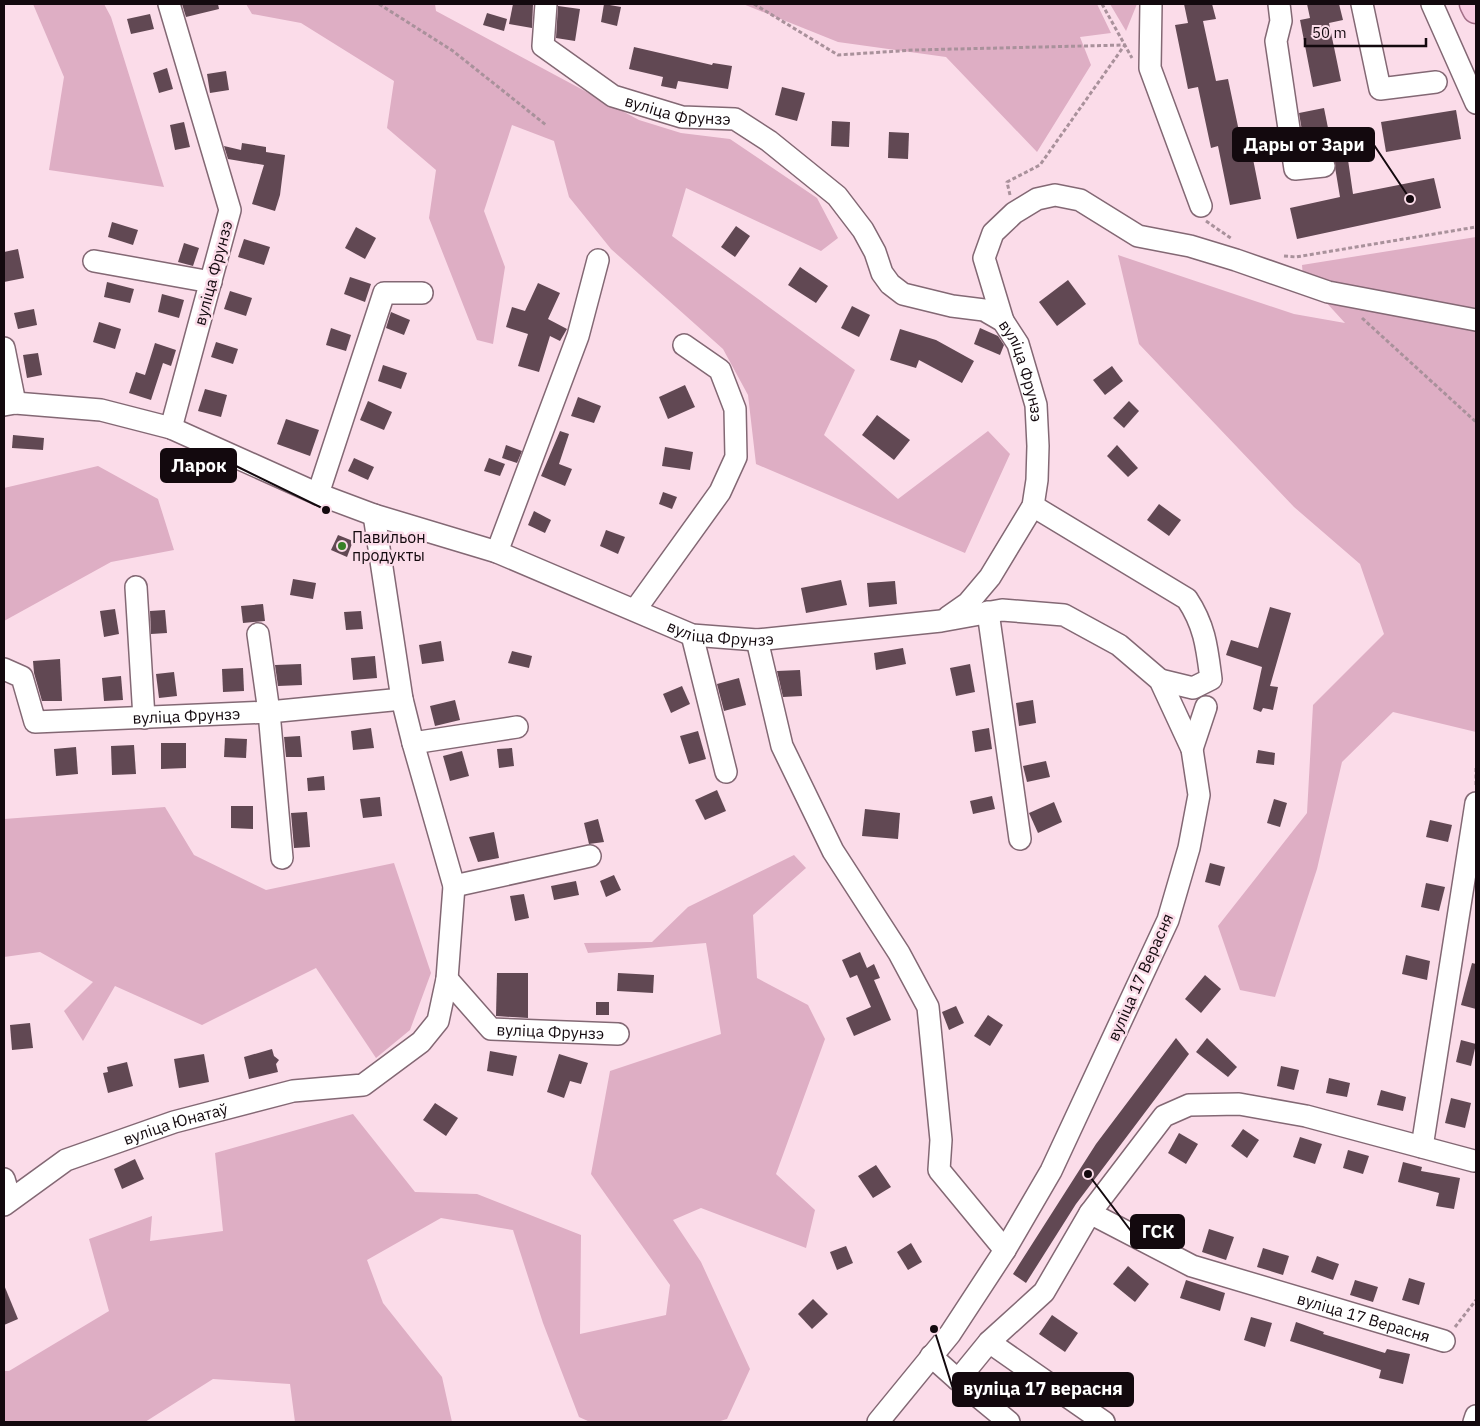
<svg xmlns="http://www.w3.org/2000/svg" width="1480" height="1426" font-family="'IBM Plex Sans',sans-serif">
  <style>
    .green { fill: #deaec4 }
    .building { fill: #614853 }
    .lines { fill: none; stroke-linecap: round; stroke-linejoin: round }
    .minor-casing { stroke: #836874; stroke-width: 24 }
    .major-casing { stroke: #a36f88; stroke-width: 29 }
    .path { stroke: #a9919b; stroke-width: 3; stroke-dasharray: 4 2.5; stroke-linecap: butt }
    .minor { stroke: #fff; stroke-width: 21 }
    .major { stroke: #f7cadf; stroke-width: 26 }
    .poi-dot { fill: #388127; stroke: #fbdce9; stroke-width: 2 }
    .labels { text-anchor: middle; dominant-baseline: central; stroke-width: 5; stroke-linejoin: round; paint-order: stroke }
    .street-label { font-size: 16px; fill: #13090e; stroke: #fbdce9 }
    .poi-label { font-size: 16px; fill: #13090e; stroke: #fbdce9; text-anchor: start }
    .leader { fill: none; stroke: #13090e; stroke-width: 2 }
    .callout-dot { fill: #13090e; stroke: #fbdce9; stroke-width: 2 }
    .callout { fill: #13090e; stroke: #13090e; stroke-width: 2 }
    .callout-label { font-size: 18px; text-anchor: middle; font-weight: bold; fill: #fff }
  </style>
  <rect width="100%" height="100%" fill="#fbdce9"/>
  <g class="green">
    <polygon points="33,4 104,4 111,17 164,187 49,170 64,77"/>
    <polygon points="246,4 435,4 436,11 639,120 681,133 730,139 817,198 838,238 821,251 686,188 672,236 855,370 824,435 898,499 988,431 1010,454 965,553 756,464 748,395 723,349 611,249 569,197 554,141 512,125 484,211 505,267 493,344 477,340 429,218 436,170 387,128 394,81 301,23 252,14"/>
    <polygon points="743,4 1097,4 1111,33 1080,37 1091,65 1037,152 946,57 838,42"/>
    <polygon points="1110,4 1137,4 1126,31"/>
    <polygon points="1476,237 1476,732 1393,712 1342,762 1317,869 1275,997 1240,990 1218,926 1307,813 1313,705 1384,634 1360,564 1294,507 1139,344 1118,255 1294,314 1345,323 1303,277 1302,265"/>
    <polygon points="98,466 158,499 174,550 111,562 4,621 4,488"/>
    <polygon points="165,807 194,855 266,890 394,863 431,973 410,1030 376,1058 316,968 202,1025 115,986 83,1041 64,1011 93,982 40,952 4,957 4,819"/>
    <polygon points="794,855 806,868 753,915 757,978 808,1005 825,1039 776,1174 815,1210 806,1248 701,1208 673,1220 701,1262 750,1369 727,1419 717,1422 590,1422 579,1417 543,1323 513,1230 441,1218 367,1260 383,1303 442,1377 452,1422 295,1422 290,1384 213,1379 145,1422 4,1422 4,1371 9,1371 109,1311 89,1239 152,1216 150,1241 223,1231 215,1153 353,1114 415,1192 477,1194 581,1235 580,1334 666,1315 670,1285 591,1174 610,1071 721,1034 706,943 588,953 584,943 652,942 688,907"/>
  </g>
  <g class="building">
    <polygon points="182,4 218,4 219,9 186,17"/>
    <polygon points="513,4 533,4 532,28 509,24"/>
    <polygon points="604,4 621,7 617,26 601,22"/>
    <polygon points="1184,4 1212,4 1216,19 1203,21 1216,81 1228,79 1240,136 1248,134 1261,199 1230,205 1218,146 1211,148 1198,87 1188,89 1175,25 1188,23"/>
    <polygon points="1307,4 1339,4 1343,20 1329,23 1341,81 1313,87 1300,20 1310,18"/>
    <polygon points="558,6 580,9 575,41 556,38"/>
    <polygon points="487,13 507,19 504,31 483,25"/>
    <polygon points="150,14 154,29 131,34 127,19"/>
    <polygon points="634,47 712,65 713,63 732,66 728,89 678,81 676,89 661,86 663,77 629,69"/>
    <polygon points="167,68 173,89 159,93 153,73"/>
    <polygon points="226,71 229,90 210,93 207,74"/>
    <polygon points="782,87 805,93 797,121 775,115"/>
    <polygon points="1324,108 1333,153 1306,155 1299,113"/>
    <polygon points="1456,110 1461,139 1386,152 1381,122"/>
    <polygon points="832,121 850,122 849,147 831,146"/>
    <polygon points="184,122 190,147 175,150 170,125"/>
    <polygon points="889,132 909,133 908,159 888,158"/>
    <polygon points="242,143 266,147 266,152 285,155 280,195 275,211 252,204 264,165 228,159 224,146 241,150"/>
    <polygon points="1347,153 1353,194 1434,178 1441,208 1297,239 1290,208 1340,197 1333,155"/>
    <polygon points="112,222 138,230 133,245 108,237"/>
    <polygon points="736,226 750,236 735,257 721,247"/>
    <polygon points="356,227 376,238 365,259 345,248"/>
    <polygon points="244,239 270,247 264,265 238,257"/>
    <polygon points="184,243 199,248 193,266 178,262"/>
    <polygon points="18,249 24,278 4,282 4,252"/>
    <polygon points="800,267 828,286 816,303 788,285"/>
    <polygon points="350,277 371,284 365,302 344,294"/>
    <polygon points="1068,280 1086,304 1057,326 1039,302"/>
    <polygon points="107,282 134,289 130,303 104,297"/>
    <polygon points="538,283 560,293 548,319 567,329 560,341 550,336 539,372 518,366 528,334 506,327 512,307 525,311"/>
    <polygon points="230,291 252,298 246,316 224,309"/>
    <polygon points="162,294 184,300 179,318 158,312"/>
    <polygon points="852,306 870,315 859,337 841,328"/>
    <polygon points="34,309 37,325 18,329 14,313"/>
    <polygon points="391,312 410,320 404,335 386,328"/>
    <polygon points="99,322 121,329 115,349 93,342"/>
    <polygon points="331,328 351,335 346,351 326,345"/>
    <polygon points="980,328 998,336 1004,345 1000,355 974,344"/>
    <polygon points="900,329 936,340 974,361 962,383 919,360 916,368 890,360"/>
    <polygon points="216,342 238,349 233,364 211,357"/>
    <polygon points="155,343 176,350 171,366 163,363 151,400 129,393 136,372 145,375"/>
    <polygon points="38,353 42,375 27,378 23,355"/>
    <polygon points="383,365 407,373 401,389 378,381"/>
    <polygon points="1112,366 1123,381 1105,395 1093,380"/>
    <polygon points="685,385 695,407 668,419 659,397"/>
    <polygon points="205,389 227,395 221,417 198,411"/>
    <polygon points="578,397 601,406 594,423 571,416"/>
    <polygon points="368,401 392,412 384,430 360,420"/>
    <polygon points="1129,401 1139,411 1124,428 1113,418"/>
    <polygon points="877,415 910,440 894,460 862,435"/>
    <polygon points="286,419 319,430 310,456 277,444"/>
    <polygon points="560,431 569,434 559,464 572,469 565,486 541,476"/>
    <polygon points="13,435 44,438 43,450 12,448"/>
    <polygon points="506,445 522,451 517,463 502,458"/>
    <polygon points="1117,445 1138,468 1128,477 1107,456"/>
    <polygon points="665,447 693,452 690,470 662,466"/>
    <polygon points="354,458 374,467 368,480 348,471"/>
    <polygon points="489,458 505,464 500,476 484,471"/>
    <polygon points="663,492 677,497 672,509 659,504"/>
    <polygon points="1159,504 1181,520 1169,536 1147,520"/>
    <polygon points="534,511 551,520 545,533 528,525"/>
    <polygon points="606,530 625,537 618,554 600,546"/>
    <polygon points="338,535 353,541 347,557 331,550"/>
    <polygon points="293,579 316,583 313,599 290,595"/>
    <polygon points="841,580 847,605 806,613 801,588"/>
    <polygon points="895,581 897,604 869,607 867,583"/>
    <polygon points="263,604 265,621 243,623 241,606"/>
    <polygon points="1270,607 1291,613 1270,686 1278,687 1273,710 1263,708 1261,712 1253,709 1262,667 1226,655 1231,640 1258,648"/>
    <polygon points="115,609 119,634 104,637 100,611"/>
    <polygon points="165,610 167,633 151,634 150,611"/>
    <polygon points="361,611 363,629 346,630 344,612"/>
    <polygon points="441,641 444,661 422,664 419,645"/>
    <polygon points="903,648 906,664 876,670 874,653"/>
    <polygon points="512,651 532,656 529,668 508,663"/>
    <polygon points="375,656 377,678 353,680 351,658"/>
    <polygon points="60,659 62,701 42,701 34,673 33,661"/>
    <polygon points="301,664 302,685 278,686 275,665"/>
    <polygon points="970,664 975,692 956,696 950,668"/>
    <polygon points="243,668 244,691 223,692 222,669"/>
    <polygon points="800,670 802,696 783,697 777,671"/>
    <polygon points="174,672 177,696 159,698 156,674"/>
    <polygon points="121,676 123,700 104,701 102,678"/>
    <polygon points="739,678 746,705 724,711 717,684"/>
    <polygon points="682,686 690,704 671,713 663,694"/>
    <polygon points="455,700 460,720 435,726 430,706"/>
    <polygon points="1033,700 1036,723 1019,726 1016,703"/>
    <polygon points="371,728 374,748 353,750 351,731"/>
    <polygon points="989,728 992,749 975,752 972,731"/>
    <polygon points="698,731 706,759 689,764 680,736"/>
    <polygon points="300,736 302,757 286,757 284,737"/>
    <polygon points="225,738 247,739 246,758 224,757"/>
    <polygon points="161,743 186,743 186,768 161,769"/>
    <polygon points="134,745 136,774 112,775 111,746"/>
    <polygon points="76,747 78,774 56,776 54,749"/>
    <polygon points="512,748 514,766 499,768 497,749"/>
    <polygon points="1258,750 1275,753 1274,765 1256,763"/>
    <polygon points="462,751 469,776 450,781 443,756"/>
    <polygon points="1046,761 1050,777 1027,782 1023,766"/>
    <polygon points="324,776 325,790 308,791 307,778"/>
    <polygon points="717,790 726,811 705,820 695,800"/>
    <polygon points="992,796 995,809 973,814 970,801"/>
    <polygon points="380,797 382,816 363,818 360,799"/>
    <polygon points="1274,799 1287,803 1280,827 1267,823"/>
    <polygon points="1054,802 1062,822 1038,833 1029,813"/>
    <polygon points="231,806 253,806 253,829 231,828"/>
    <polygon points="865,809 900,813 898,839 862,836"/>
    <polygon points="307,812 310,847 294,848 291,813"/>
    <polygon points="598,819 604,842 589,844 584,823"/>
    <polygon points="1430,820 1452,825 1448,842 1426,837"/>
    <polygon points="494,832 499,858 478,862 469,837"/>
    <polygon points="1210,863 1225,867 1220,886 1205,882"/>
    <polygon points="614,875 621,890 606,897 600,881"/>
    <polygon points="576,881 579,895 554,900 551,886"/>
    <polygon points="1426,883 1445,887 1439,911 1421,907"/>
    <polygon points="524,894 529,918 515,921 510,896"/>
    <polygon points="860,952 867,968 874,964 880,978 874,980 891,1020 854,1036 846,1018 871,1007 857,975 850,978 842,960"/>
    <polygon points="1406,955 1430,961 1427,980 1402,974"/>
    <polygon points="1472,963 1476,964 1476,1009 1461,1005"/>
    <polygon points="497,973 528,973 528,1018 496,1016"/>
    <polygon points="618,973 654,975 653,993 617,991"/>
    <polygon points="1205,975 1221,989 1201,1013 1185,999"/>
    <rect x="596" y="1002" width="13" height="13"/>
    <polygon points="956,1006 964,1023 949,1030 942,1012"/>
    <polygon points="988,1015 1003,1025 990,1046 974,1036"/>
    <polygon points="30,1023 33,1048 12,1050 10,1025"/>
    <polygon points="1176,1038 1189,1054 1076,1204 1026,1283 1013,1274 1096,1144"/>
    <polygon points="1207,1038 1237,1067 1228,1077 1196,1052"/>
    <polygon points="1461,1040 1476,1044 1471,1066 1456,1062"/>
    <polygon points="272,1049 274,1056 279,1060 276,1064 278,1072 249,1079 244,1057"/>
    <polygon points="490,1051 517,1056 513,1076 487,1071"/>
    <polygon points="204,1054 209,1082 179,1088 174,1059"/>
    <polygon points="559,1054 588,1063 581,1084 570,1081 564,1098 547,1092"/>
    <polygon points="127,1062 133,1086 108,1093 103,1073 108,1072 107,1067"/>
    <polygon points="1281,1066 1299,1070 1294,1090 1277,1086"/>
    <polygon points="1329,1078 1350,1083 1347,1097 1326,1093"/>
    <polygon points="1381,1090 1406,1097 1403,1111 1377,1105"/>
    <polygon points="1451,1098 1471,1103 1465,1128 1445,1123"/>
    <polygon points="435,1103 458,1118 446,1136 423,1120"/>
    <polygon points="1243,1129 1259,1140 1247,1158 1231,1146"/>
    <polygon points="1179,1133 1198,1144 1186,1164 1168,1153"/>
    <polygon points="1300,1137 1322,1144 1315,1164 1293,1157"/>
    <polygon points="1348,1150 1369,1156 1363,1174 1343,1168"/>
    <polygon points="135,1159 144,1179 122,1189 114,1169"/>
    <polygon points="1403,1162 1422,1167 1421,1171 1460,1178 1454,1209 1436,1206 1439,1193 1398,1182"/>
    <polygon points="876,1165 891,1187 873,1198 858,1176"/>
    <polygon points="1164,1214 1182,1223 1174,1239 1156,1230"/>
    <polygon points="1209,1229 1234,1237 1226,1260 1202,1252"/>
    <polygon points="911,1243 922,1262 908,1270 897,1252"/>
    <polygon points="846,1246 853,1263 837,1270 830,1252"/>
    <polygon points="1263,1248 1289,1256 1283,1275 1257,1267"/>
    <polygon points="1317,1256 1339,1264 1333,1280 1311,1272"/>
    <polygon points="1128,1266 1149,1284 1135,1302 1113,1284"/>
    <polygon points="1409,1278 1425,1283 1419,1305 1402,1300"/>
    <polygon points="1186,1280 1225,1293 1220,1311 1180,1298"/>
    <polygon points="1355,1280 1378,1287 1373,1302 1350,1295"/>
    <polygon points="4,1285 18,1319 4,1325"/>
    <polygon points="813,1299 828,1314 812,1329 798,1314"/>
    <polygon points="1052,1315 1078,1333 1065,1352 1039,1334"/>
    <polygon points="1251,1317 1272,1323 1265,1347 1244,1340"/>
    <polygon points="1296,1322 1324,1332 1323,1334 1385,1353 1387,1349 1410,1354 1403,1384 1379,1378 1381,1370 1290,1341"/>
  </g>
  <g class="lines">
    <g class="minor-casing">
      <g id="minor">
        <polyline points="169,4 230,210 171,428"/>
        <path id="s1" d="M546,4l-3,42 70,50 69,21 53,2 34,22 68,55 26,34 12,22 7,21 8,11 13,10 49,12 32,4 19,11 15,23 18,61 2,41 -1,34 -4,26 -43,71 -22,26 -20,14"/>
        <polyline points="1151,4 1150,68 1201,206"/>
        <polyline points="1279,4 1281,21 1276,41 1295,169 1324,166"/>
        <polyline points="1362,4 1380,89 1436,82"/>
        <polyline points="1432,4 1476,103"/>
        <polyline points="94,261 211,282"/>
        <polyline points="1003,321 984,258 993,233 1014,213 1037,199 1055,195 1080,200 1138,236 1190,246 1236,260 1328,292 1476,320"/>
        <polyline points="4,348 15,403"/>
        <path id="s2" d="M4,405l11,-2 86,7 70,18 147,66 56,21 123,37 195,83 65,5 184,-19 61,-11 62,5 55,30 41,35 32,69 7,46 -10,53 -21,72 -117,251 -46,79 -55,84 -72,88"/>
        <polyline points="318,494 384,293 422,293"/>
        <path d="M1033,506l154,93c18,27 20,49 24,80l-18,9 -33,-8"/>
        <polyline points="497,552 578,336 598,260"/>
        <polyline points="136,587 144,718"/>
        <polyline points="635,610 720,492 736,457 735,409 720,370 684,345"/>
        <polyline points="988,612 1020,839"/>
        <polyline points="258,634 269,712 282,858"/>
        <polyline points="692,635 726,772"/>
        <polyline points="757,640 782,746 833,851 899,953 928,1007 941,1140 939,1170 1005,1250"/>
        <path id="s3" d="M4,669l18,8 13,45 234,-10 133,-13"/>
        <polyline points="413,743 517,727"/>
        <polyline points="1192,749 1206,707"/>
        <polyline points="454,886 590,856"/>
        <path id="s4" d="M447,979l44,50 127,5"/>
        <polyline points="1422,1147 1476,803"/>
        <polyline points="4,1179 10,1199 4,1198"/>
        <path id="s5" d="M4,1205l62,-45 108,-38 119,-31 70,-6 58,-43 17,-21 9,-42 7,-93 -41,-143 -11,-44 -28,-184"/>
        <polyline points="1090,1213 1164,1116 1189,1105 1239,1104 1306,1116 1474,1161"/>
        <polyline points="989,1342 1104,1422"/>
        <path id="s6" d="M931,1356l27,24 31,-38 55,-50 46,-79 102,53 252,75"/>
        <polyline points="958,1380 1009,1422"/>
        <polyline points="1474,1422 1476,1416"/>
      </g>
    </g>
    <g class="major-casing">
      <polyline id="major" points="1473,4 1476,10"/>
    </g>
    <g class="path">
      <polyline points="379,4 453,51 546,125"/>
      <polyline points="754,4 838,55 914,50 1125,45"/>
      <polyline points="1102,4 1132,58"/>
      <polyline points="1010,195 1007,182 1040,165 1124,46"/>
      <polyline points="1206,221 1232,239"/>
      <polyline points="1284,256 1296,257 1476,227"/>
      <polyline points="1362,318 1476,422"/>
      <polyline points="1476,785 1476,768"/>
      <polyline points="1455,1327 1476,1300"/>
    </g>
    <use href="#minor" class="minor"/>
    <use href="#major" class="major"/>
  </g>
  <circle class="poi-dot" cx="342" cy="546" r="5"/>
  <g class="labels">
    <g class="street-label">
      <text stroke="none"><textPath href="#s1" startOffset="195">вуліца Фрунзэ</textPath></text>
      <text transform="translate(213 273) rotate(-75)">вуліца Фрунзэ</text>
      <text stroke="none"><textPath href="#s1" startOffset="660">вуліца Фрунзэ</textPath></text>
      <text stroke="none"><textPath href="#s2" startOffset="759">вуліца Фрунзэ</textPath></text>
      <text stroke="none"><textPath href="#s3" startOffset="218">вуліца Фрунзэ</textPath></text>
      <text transform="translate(1140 977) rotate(-66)">вуліца 17 Верасня</text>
      <text stroke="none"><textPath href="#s4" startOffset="126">вуліца Фрунзэ</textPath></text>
      <text stroke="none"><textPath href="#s5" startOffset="192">вуліца Юнатаў</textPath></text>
      <text stroke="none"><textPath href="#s6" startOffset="545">вуліца 17 Верасня</textPath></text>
    </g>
    <g class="poi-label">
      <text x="352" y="537">Павильон<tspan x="352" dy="18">продукты</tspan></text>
    </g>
  </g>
  <path class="leader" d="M1410 199L1374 145M326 510L236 466M1088 1174L1131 1231M934 1329L953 1389"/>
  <g class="callout-dot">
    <circle cx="1410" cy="199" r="5"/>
    <circle cx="326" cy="510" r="5"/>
    <circle cx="1088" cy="1174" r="5"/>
    <circle cx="934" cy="1329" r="5"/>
  </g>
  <g class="callout">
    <rect x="1233" y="128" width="141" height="33" rx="5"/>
    <rect x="161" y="449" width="75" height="33" rx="5"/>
    <rect x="1131" y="1215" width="53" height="33" rx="5"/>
    <rect x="953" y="1373" width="180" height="33" rx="5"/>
  </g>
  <g class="callout-label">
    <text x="1304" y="151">Дары от Зари</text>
    <text x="199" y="472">Ларок</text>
    <text x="1158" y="1238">ГСК</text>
    <text x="1043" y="1395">вуліца 17 верасня</text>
  </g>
  <rect width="1480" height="1426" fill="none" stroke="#13090e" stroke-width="10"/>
  <path d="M1305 38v8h121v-8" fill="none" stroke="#13090e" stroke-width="2.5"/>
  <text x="1312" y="38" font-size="15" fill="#13090e" stroke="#fbdce9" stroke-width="4" paint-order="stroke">50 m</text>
</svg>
